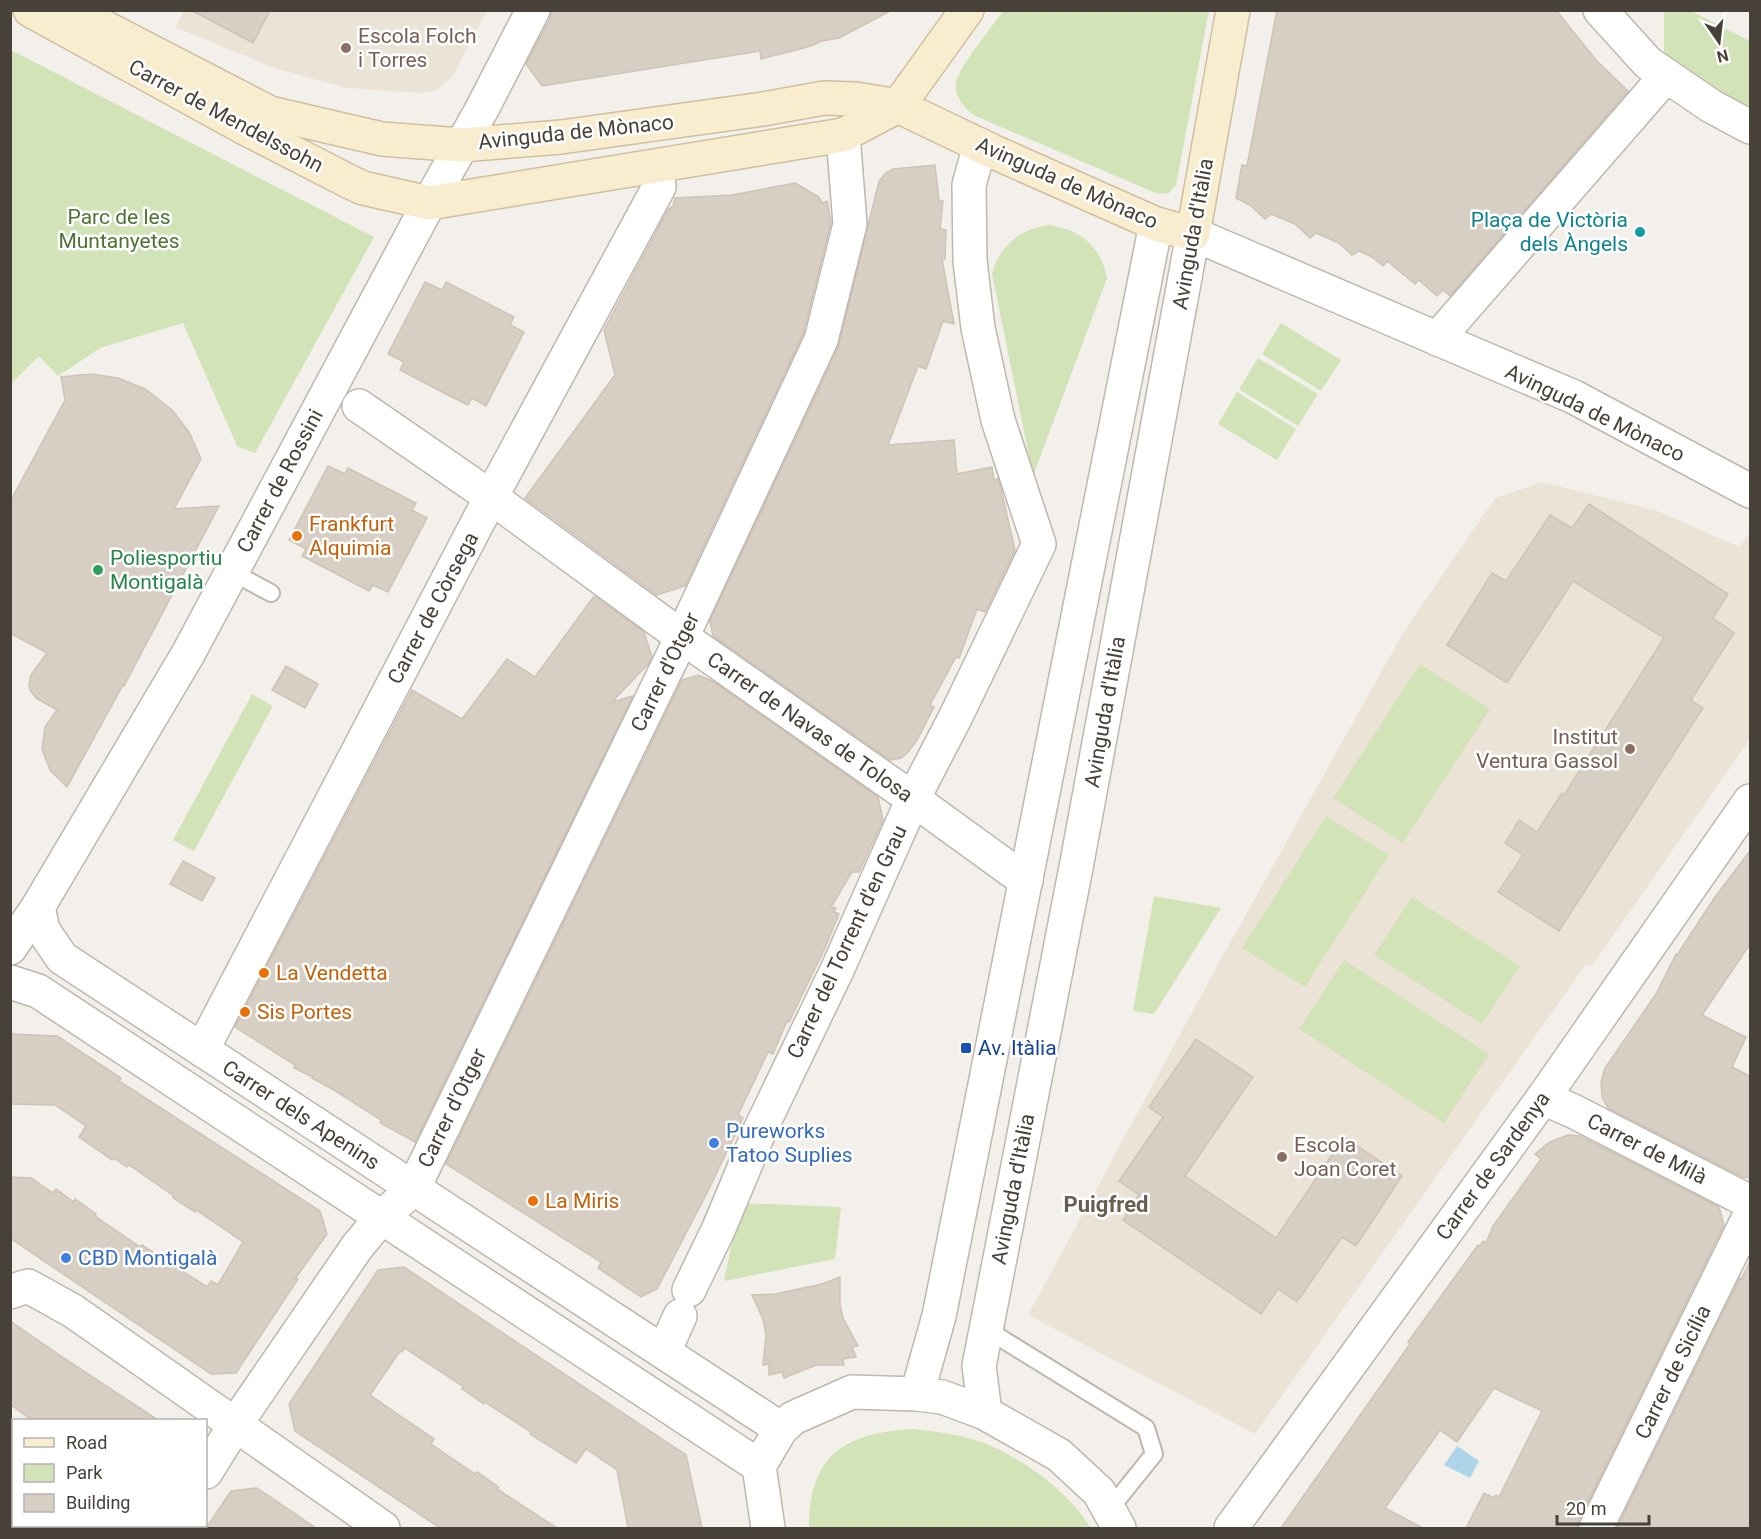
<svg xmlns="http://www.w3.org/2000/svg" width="1761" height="1539" font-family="Roboto,sans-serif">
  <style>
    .education { fill: #ebe4d6 }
    .green { fill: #d2e3b8 }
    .water { fill: #aed4e9 }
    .building { fill: #d7cec4; stroke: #cec3b5; stroke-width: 1.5 }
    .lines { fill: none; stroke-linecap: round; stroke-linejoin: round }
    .lane-casing { stroke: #beb7ae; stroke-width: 20 }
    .street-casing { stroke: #beb7ae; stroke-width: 36 }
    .secondary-casing { stroke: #cebf9f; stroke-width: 36 }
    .lane { stroke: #fff; stroke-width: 16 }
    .street { stroke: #fff; stroke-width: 33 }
    .secondary { stroke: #f9edcf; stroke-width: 33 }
    .education-dot { fill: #8d6e63; stroke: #fff; stroke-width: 2 }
    .culture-dot { fill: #0f9aa8; stroke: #fff; stroke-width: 2 }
    .food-dot { fill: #e8710a; stroke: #fff; stroke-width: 2 }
    .leisure-dot { fill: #2e9e5b; stroke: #fff; stroke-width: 2 }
    .transit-dot { fill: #1a4fb4; stroke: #fff; stroke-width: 2 }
    .shop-dot { fill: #3f7fe0; stroke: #fff; stroke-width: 2 }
    .labels { text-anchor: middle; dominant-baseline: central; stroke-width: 5; stroke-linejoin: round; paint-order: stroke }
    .education-label { font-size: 21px; fill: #785e54; stroke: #fff; text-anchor: start }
    .street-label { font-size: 21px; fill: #474139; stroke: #fff }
    .park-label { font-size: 21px; fill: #4e7332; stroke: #fff }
    .culture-label { font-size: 21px; fill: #0d838f; stroke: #fff; text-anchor: end }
    .food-label { font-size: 21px; fill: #c56008; stroke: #fff; text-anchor: start }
    .leisure-label { font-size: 21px; fill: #27864d; stroke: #fff; text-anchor: start }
    .transit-label { font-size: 21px; fill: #164399; stroke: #fff; text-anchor: start }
    .shop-label { font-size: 21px; fill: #366cbe; stroke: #fff; text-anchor: start }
    .neighbourhood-label { font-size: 22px; font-weight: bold; fill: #685e52; stroke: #fff }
  </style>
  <rect width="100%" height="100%" fill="#f3f0eb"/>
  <g class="education">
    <polygon points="184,11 487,11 452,77 437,90 419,93 347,88 274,68 175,27"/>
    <polygon points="1542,482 1655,510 1740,547 1747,535 1750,537 1750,739 1592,966 1586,964 1255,1434 1028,1315 1216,968 1403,633 1495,498"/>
  </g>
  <g class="green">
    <path d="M1003,11h206l-33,174 -7,8 -11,1 -185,-79c-9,-8 -19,-19 -17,-32 3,-17 36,-56 47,-72z"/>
    <polygon points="1664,11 1691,11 1750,41 1750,116 1664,63"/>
    <polygon points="11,50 374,237 255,453 237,446 183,323 100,348 58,376 39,356 11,384"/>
    <path d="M1050,225c31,5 51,22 57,53l-74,198 -41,-202c6,-27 30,-47 58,-49z"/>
    <polygon points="1281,323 1341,360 1321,391 1262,354"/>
    <polygon points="1258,358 1318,394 1298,426 1239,389"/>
    <polygon points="1237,392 1296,429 1277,460 1218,424"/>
    <polygon points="1420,664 1490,709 1403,843 1333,798"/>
    <polygon points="252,694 273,706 194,851 173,840"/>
    <polygon points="1326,816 1389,855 1305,987 1242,948"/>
    <polygon points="1154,896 1221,908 1154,1014 1133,1011"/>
    <polygon points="1412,897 1520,966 1482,1024 1374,955"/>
    <polygon points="1344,960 1489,1054 1444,1123 1299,1029"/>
    <polygon points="740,1203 841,1207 835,1259 724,1281"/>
    <path d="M914,1429c24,3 50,6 73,15 41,18 80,47 104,84h-282c0,-73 36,-96 105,-99z"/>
  </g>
  <polygon class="water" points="1457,1446 1479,1461 1470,1478 1444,1465"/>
  <g class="building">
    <polygon points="191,10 270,10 253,43"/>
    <polygon points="552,10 892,10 839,38 822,41 811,46 761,59 760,51 542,86 526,64 550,19"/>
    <polygon points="1277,10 1556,10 1596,60 1628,91 1450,296 1443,290 1437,296 1419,280 1415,284 1387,261 1383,266 1372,257 1359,251 1352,255 1339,243 1316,233 1310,238 1295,224 1271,214 1265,219 1250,205 1236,198 1242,165 1247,166"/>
    <polygon points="935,165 939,201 943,201 940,229 946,230 945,259 942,259 954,324 943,321 926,369 918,366 888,445 954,440 957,474 992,467 994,480 998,479 1001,489 1015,550 985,612 977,609 959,658 956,657 930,705 934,707 917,740 908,752 901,758 890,760 713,636 710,621 838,348 879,181 886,173 893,169"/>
    <polygon points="795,183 819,197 822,203 827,201 831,222 803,334 685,586 657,595 525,498 615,375 604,330 668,210 673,206 675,198 732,195"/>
    <polygon points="425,282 442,290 446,282 514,317 510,325 524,332 486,406 472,398 468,405 444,393 400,370 404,362 388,354"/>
    <polygon points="91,374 118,378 145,389 172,410 189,432 201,459 174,509 219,506 124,686 123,685 67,787 50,770 42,749 45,727 57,710 36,698 30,690 29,685 31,675 47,653 10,633 10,502 65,400 61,377"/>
    <polygon points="328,466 345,474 348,468 416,503 412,510 427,518 388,592 373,585 369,591 302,556 306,549 289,540"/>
    <polygon points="1589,504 1728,594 1713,618 1734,633 1691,700 1703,708 1559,931 1498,892 1523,855 1505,843 1519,820 1537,832 1562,793 1564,795 1664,638 1573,581 1507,683 1447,645 1492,573 1506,581 1550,515 1572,528"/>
    <polygon points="594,596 644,632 652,657 649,663 612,702 633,696 415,1142 380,1123 381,1120 334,1090 312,1078 313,1077 294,1068 295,1065 235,1027 412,690 462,719 507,659 535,677"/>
    <polygon points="286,666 318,684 305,708 272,690"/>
    <polygon points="698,675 714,682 878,797 883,820 859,872 852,872 831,907 836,908 834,912 839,914 825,948 789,1022 787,1021 773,1054 768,1052 738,1115 743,1118 708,1191 657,1289 641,1297 598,1268 601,1262 446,1164 682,680"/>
    <polygon points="1750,851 1750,944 1702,1015 1746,1037 1732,1067 1750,1076 1750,1178 1743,1177 1608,1108 1602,1097 1601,1082 1605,1068 1656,994 1676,954 1677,955 1715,897"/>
    <polygon points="183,861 215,878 202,901 170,884"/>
    <polygon points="10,1034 57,1036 121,1078 119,1081 320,1211 327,1234 295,1279 298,1279 236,1373 211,1374 10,1238 10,1177 31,1178 53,1193 56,1189 74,1202 75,1199 96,1214 95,1216 140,1247 142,1245 207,1287 211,1281 218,1285 243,1242 196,1210 195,1212 173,1198 174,1196 129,1165 127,1167 114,1158 112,1160 79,1137 86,1126 55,1105 10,1104"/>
    <polygon points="1196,1039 1253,1077 1185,1176 1276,1238 1344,1137 1402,1176 1356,1246 1342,1237 1297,1302 1278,1289 1261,1314 1123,1220 1139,1195 1119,1181 1163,1117 1149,1107"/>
    <polygon points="1568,1135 1580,1136 1719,1207 1724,1225 1579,1520 1577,1528 1466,1528 1484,1493 1494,1498 1496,1495 1499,1497 1542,1411 1494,1388 1457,1442 1440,1430 1385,1508 1423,1528 1281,1528 1410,1344 1408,1342 1478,1245 1480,1246 1483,1241 1486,1243 1493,1226 1541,1159 1535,1154 1550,1142"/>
    <polygon points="1750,1261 1750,1528 1617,1528 1740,1278 1741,1280"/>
    <polygon points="404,1267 686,1455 702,1528 628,1528 617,1470 586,1449 576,1463 530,1434 531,1432 485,1402 484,1404 462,1389 464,1387 405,1348 402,1352 400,1351 370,1395 434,1439 431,1444 475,1474 477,1472 499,1487 497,1489 557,1528 440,1528 295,1431 289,1404 378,1270"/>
    <polygon points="840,1277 840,1305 843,1318 858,1346 852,1347 856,1357 843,1359 844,1365 816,1365 784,1378 782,1372 769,1375 769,1364 763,1365 766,1335 763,1319 752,1295 775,1294 822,1284"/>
    <polygon points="10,1321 61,1356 158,1420 32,1420 27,1417 10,1404"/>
    <polygon points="257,1488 275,1500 316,1528 206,1528 231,1491"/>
  </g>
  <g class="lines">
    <g class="lane-casing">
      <g id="lane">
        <polyline points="232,572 271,593"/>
        <polyline points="986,1329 1146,1428 1154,1454 1109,1510"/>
      </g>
    </g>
    <g class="street-casing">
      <g id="street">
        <polyline points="1600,10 1648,63 1711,106 1750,127"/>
        <polyline points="1437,339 1666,76"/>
        <polyline points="359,406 491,497 682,637 913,799 1026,881"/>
        <polyline points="38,907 43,930 62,958 781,1429"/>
        <polyline points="10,948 38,907 188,654 429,203 482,109 533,10"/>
        <polyline points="10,982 38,991 759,1466"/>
        <polyline points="202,1050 491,497 659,187 656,167"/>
        <polyline points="1543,1098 1573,1111 1750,1202"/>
        <polyline points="689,1290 719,1228 760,1130 838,968 913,799 956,716 1039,544 998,420 978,328 970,261 969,185 980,145"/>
        <polyline points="10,1292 28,1286 73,1311 383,1528"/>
        <polyline points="664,1352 680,1316"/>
        <polyline points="917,1394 939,1316 1156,224"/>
        <polyline points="985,1413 979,1366 1078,857 1193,234 1574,397 1750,491"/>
        <polyline points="206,1472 235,1425 357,1247 381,1218 413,1189 682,637 821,340 850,224 843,135"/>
        <polyline points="170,1528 172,1526"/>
        <polyline points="768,1528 759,1466 781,1429 793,1418 852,1392 917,1394 942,1397 985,1413 1059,1455 1099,1492 1119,1528"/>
        <polyline points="1231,1528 1543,1098 1750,801"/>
        <polyline points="1596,1528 1750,1215"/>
      </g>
    </g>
    <g class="secondary-casing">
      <g id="secondary">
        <polyline points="30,10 243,127 350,182 363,188 429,203 843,135 898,106 967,10"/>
        <polyline points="71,10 270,113 382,139 461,145 561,137 763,109 824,98 856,99 898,106 994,152 1156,224 1193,234 1233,10"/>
      </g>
    </g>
    <use href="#lane" class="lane"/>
    <use href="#street" class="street"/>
    <use href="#secondary" class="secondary"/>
  </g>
  <g class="education-dot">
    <circle cx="346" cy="48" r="6"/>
    <circle cx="1630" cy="749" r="6"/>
    <circle cx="1282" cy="1157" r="6"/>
  </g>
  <circle class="culture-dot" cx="1640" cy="232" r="6"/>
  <g class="food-dot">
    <circle cx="297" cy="536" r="6"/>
    <circle cx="264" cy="973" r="6"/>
    <circle cx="245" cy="1012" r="6"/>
    <circle cx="533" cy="1201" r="6"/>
  </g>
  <circle class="leisure-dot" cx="98" cy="570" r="6"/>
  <rect class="transit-dot" x="960" y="1042" width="12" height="12" rx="3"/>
  <g class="shop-dot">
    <circle cx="714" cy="1143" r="6"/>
    <circle cx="66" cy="1258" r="6"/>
  </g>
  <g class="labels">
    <g class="education-label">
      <text x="358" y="36">Escola Folch<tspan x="358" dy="24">i Torres</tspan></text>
      <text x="1618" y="737" text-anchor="end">Institut<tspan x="1618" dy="24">Ventura Gassol</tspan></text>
      <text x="1294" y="1145">Escola<tspan x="1294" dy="24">Joan Coret</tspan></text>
    </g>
    <g class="street-label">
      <text transform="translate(226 116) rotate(28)">Carrer de Mendelssohn</text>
      <text transform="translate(576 132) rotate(-6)">Avinguda de Mònaco</text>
      <text transform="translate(1067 183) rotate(24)">Avinguda de Mònaco</text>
      <text transform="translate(1193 234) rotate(-80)">Avinguda d'Itàlia</text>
      <text transform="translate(1595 413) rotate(26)">Avinguda de Mònaco</text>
      <text transform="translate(280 481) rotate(-62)">Carrer de Rossini</text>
      <text transform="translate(433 608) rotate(-62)">Carrer de Còrsega</text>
      <text transform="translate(665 672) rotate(-64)">Carrer d'Otger</text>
      <text transform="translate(1105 712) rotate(-80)">Avinguda d'Itàlia</text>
      <text transform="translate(810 727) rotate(35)">Carrer de Navas de Tolosa</text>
      <text transform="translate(847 942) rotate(-65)">Carrer del Torrent d'en Grau</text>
      <text transform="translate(452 1108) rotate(-64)">Carrer d'Otger</text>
      <text transform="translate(301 1115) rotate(33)">Carrer dels Apenins</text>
      <text transform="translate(1647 1149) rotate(27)">Carrer de Milà</text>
      <text transform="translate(1493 1166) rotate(-54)">Carrer de Sardenya</text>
      <text transform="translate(1013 1189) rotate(-79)">Avinguda d'Itàlia</text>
      <text transform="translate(1673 1372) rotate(-64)">Carrer de Sicília</text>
    </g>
    <g class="park-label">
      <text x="119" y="217">Parc de les<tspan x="119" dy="24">Muntanyetes</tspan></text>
    </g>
    <g class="culture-label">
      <text x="1628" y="220">Plaça de Victòria<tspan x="1628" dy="24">dels Àngels</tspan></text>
    </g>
    <g class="food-label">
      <text x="309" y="524">Frankfurt<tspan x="309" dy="24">Alquimia</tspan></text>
      <text x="276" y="973">La Vendetta</text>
      <text x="257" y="1012">Sis Portes</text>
      <text x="545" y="1201">La Miris</text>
    </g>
    <g class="leisure-label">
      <text x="110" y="558">Poliesportiu<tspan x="110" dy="24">Montigalà</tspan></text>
    </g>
    <g class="transit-label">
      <text x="978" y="1048">Av. Itàlia</text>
    </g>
    <g class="shop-label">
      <text x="726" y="1131">Pureworks<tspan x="726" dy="24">Tatoo Suplies</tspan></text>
      <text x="78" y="1258">CBD Montigalà</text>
    </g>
    <g class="neighbourhood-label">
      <text x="1106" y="1204">Puigfred</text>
    </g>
  </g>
  <rect width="1761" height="1539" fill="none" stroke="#474139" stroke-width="24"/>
  <rect x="12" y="1419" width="195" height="108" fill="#ffffff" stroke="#b5b3b0" stroke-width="1.5"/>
  <rect x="24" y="1438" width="30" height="9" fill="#f9edcf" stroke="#b5b3b0" stroke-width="1.5"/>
  <text x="66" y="1449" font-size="18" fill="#474139">Road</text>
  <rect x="24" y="1464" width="30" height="18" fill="#d2e3b8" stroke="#b5b3b0" stroke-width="1.5"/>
  <text x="66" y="1479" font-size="18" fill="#474139">Park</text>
  <rect x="24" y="1494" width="30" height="18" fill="#d7cec4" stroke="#b5b3b0" stroke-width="1.5"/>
  <text x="66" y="1509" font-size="18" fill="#474139">Building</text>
  <g transform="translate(1719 42) rotate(166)" stroke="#ffffff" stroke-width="4.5" paint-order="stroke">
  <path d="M0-4.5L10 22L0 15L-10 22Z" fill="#474139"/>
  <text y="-9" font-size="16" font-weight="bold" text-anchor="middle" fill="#474139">N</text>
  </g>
  <path d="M1557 1515v9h92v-9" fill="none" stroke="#474139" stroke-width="3"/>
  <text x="1566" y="1515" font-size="18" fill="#474139" stroke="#ffffff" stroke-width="4.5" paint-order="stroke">20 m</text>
</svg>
